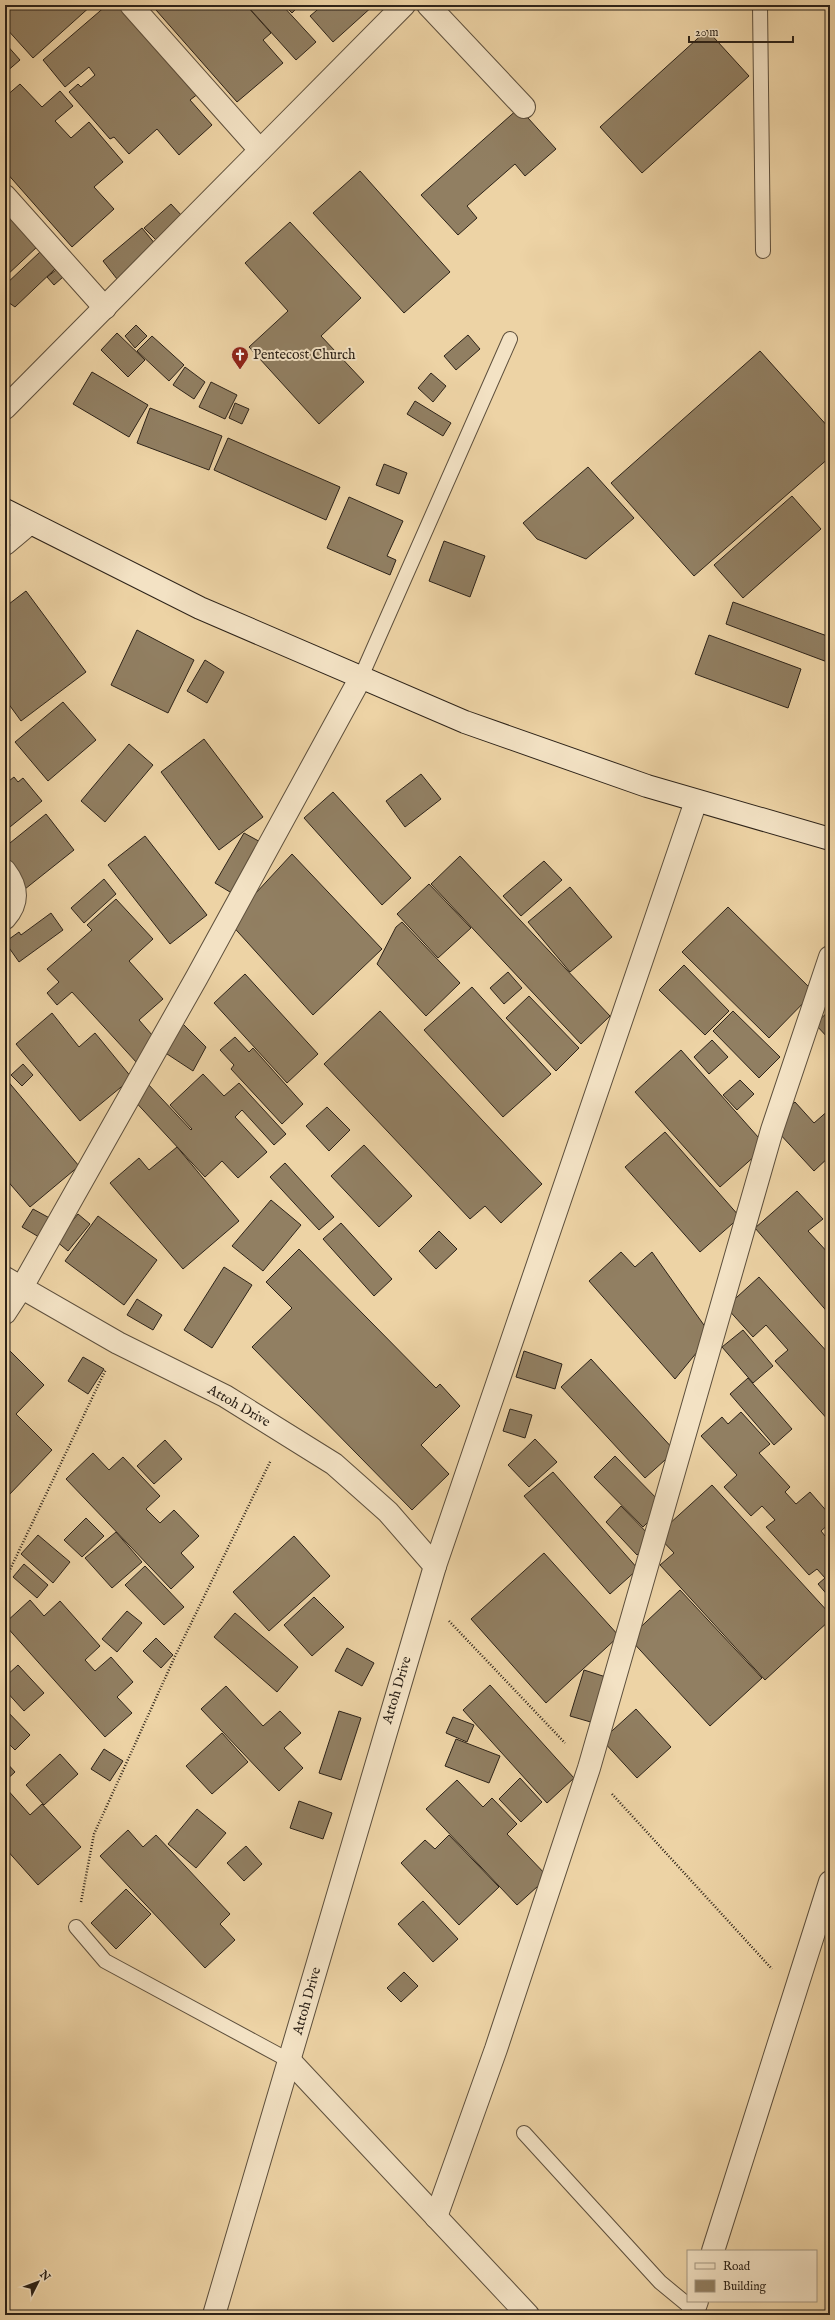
<svg xmlns="http://www.w3.org/2000/svg" width="835" height="2320" font-family="'IM FELL English',serif">
  <style>
    .building { fill: #917f62; stroke: #2d2319 }
    .lines { fill: none; stroke-linecap: round; stroke-linejoin: round }
    .lane-casing { stroke: #5d4f3c; stroke-width: 16 }
    .street-casing { stroke: #5d4f3c; stroke-width: 24 }
    .secondary-casing { stroke: #2d2319; stroke-width: 24 }
    .path { stroke: #2d2319; stroke-width: 2.5; stroke-dasharray: 1 2; stroke-linecap: butt }
    .lane { stroke: #f3e2c4; stroke-width: 14 }
    .street { stroke: #f3e2c4; stroke-width: 22 }
    .secondary { stroke: #f3e2c4; stroke-width: 22 }
    .labels { text-anchor: middle; dominant-baseline: central; stroke-width: 4; stroke-linejoin: round; paint-order: stroke }
    .poi-label { font-size: 14px; fill: #2d2319; stroke: #f3e2c4; text-anchor: start }
    .street-label { font-size: 14px; fill: #2d2319; stroke: #f3e2c4 }
  </style>
  <rect width="100%" height="100%" fill="#edd3a5"/>
  <filter id="stains"><feTurbulence type="fractalNoise" baseFrequency=".005" numOctaves="4"/><feColorMatrix values="0 0 0 0 .2 0 0 0 0 .09 0 0 0 0 .02 0 0 0 .5 -.17"/></filter>
  <radialGradient id="worn" r=".72"><stop offset=".6" stop-color="#630" stop-opacity="0"/><stop offset="1" stop-color="#630" stop-opacity=".3"/></radialGradient>
  <g class="building">
    <polygon points="5,5 92,5 33,58 5,27"/>
    <polygon points="107,5 124,5 203,90 190,100 212,125 179,155 157,129 129,154 114,137 110,139 69,92 78,84 81,87 95,75 89,67 65,87 43,60"/>
    <polygon points="161,5 232,5 236,10 242,5 246,5 271,33 263,40 283,63 237,102 156,10"/>
    <polygon points="255,5 282,5 316,42 296,60 250,9"/>
    <polygon points="284,5 300,5 292,13"/>
    <polygon points="323,5 374,5 333,42 310,16"/>
    <polygon points="707,30 749,76 642,173 600,127"/>
    <polygon points="5,43 20,60 5,73"/>
    <polygon points="20,84 42,107 60,91 73,106 55,121 71,138 89,122 123,162 94,187 114,209 72,247 5,171 5,160 9,157 5,153 5,97"/>
    <polygon points="519,108 556,149 525,176 515,164 467,206 477,218 458,235 421,195"/>
    <polygon points="360,171 450,272 404,313 313,213"/>
    <polygon points="171,204 183,217 157,241 144,228"/>
    <polygon points="11,216 38,246 5,277 5,222"/>
    <polygon points="290,222 361,298 321,336 364,382 319,424 249,347 288,311 245,263"/>
    <polygon points="142,228 156,245 117,279 103,261"/>
    <polygon points="40,252 55,269 15,307 5,300 5,285"/>
    <polygon points="56,270 63,277 54,285 47,277"/>
    <polygon points="136,325 147,336 135,348 125,336"/>
    <polygon points="117,333 145,360 128,377 101,350"/>
    <polygon points="468,335 480,349 456,370 444,356"/>
    <polygon points="152,336 184,365 169,381 137,351"/>
    <polygon points="760,351 830,429 830,457 694,576 611,483"/>
    <polygon points="185,367 205,382 194,399 173,385"/>
    <polygon points="92,372 148,405 129,437 73,404"/>
    <polygon points="431,373 446,386 433,402 418,388"/>
    <polygon points="211,382 237,395 225,419 199,407"/>
    <polygon points="415,401 451,423 443,436 407,414"/>
    <polygon points="235,403 249,409 242,424 229,418"/>
    <polygon points="150,408 222,436 209,470 137,443"/>
    <polygon points="228,438 340,487 326,520 214,470"/>
    <polygon points="384,464 407,473 399,494 376,485"/>
    <polygon points="588,467 634,518 586,559 537,539 523,523"/>
    <polygon points="792,496 821,529 743,598 714,565"/>
    <polygon points="349,497 403,521 387,556 396,560 390,575 327,548"/>
    <polygon points="444,541 485,556 470,597 429,581"/>
    <polygon points="26,591 86,672 21,721 5,699 5,607"/>
    <polygon points="733,602 830,637 830,663 726,624"/>
    <polygon points="137,630 194,660 168,713 111,685"/>
    <polygon points="709,635 801,669 788,708 695,674"/>
    <polygon points="205,660 224,672 207,703 187,691"/>
    <polygon points="63,702 96,740 48,781 15,742"/>
    <polygon points="204,739 263,817 219,850 161,772"/>
    <polygon points="129,744 153,765 105,822 81,801"/>
    <polygon points="421,774 441,799 405,827 386,801"/>
    <polygon points="14,777 18,782 23,778 42,801 5,831 5,784"/>
    <polygon points="333,792 411,878 382,905 304,818"/>
    <polygon points="46,814 74,850 25,889 5,863 5,847"/>
    <polygon points="244,833 264,844 235,895 215,883"/>
    <polygon points="145,836 207,915 170,944 108,865"/>
    <polygon points="292,854 382,949 313,1015 229,922"/>
    <polygon points="460,856 610,1016 581,1044 431,884"/>
    <polygon points="544,861 562,880 521,916 503,896"/>
    <polygon points="104,879 116,894 84,923 71,908"/>
    <polygon points="429,884 471,928 438,958 397,914"/>
    <polygon points="570,887 612,937 570,972 528,922"/>
    <polygon points="116,899 153,939 129,961 163,999 139,1020 159,1043 137,1063 72,992 57,1005 47,993 59,982 47,969 92,930 87,925"/>
    <polygon points="728,907 814,992 769,1038 682,952"/>
    <polygon points="51,913 63,930 19,962 5,942 19,932 21,935"/>
    <polygon points="402,922 460,983 426,1016 377,964 396,927"/>
    <polygon points="684,965 729,1011 705,1035 659,990"/>
    <polygon points="508,972 522,988 504,1004 490,988"/>
    <polygon points="245,974 318,1054 287,1083 214,1003"/>
    <polygon points="472,987 551,1074 503,1117 424,1030"/>
    <polygon points="529,996 579,1048 556,1071 506,1018"/>
    <polygon points="830,1010 830,1040 815,1024"/>
    <polygon points="380,1011 542,1184 501,1223 485,1206 470,1219 324,1064"/>
    <polygon points="733,1011 780,1057 759,1078 713,1031"/>
    <polygon points="52,1013 79,1047 95,1033 132,1078 80,1121 16,1044"/>
    <polygon points="180,1021 206,1047 193,1071 161,1050"/>
    <polygon points="235,1037 249,1052 253,1048 303,1104 282,1124 231,1069 234,1065 220,1050"/>
    <polygon points="712,1040 728,1057 709,1074 694,1057"/>
    <polygon points="681,1050 766,1146 720,1187 635,1092"/>
    <polygon points="23,1064 33,1075 22,1086 11,1075"/>
    <polygon points="203,1074 224,1096 239,1083 286,1134 274,1145 242,1110 235,1117 267,1152 238,1178 222,1161 205,1177 131,1097 147,1083 191,1130 192,1129 170,1105"/>
    <polygon points="6,1079 79,1166 30,1207 5,1178"/>
    <polygon points="740,1080 754,1094 737,1110 723,1095"/>
    <polygon points="795,1102 814,1123 830,1109 830,1156 814,1171 778,1132 785,1111"/>
    <polygon points="327,1107 350,1130 329,1151 306,1126"/>
    <polygon points="665,1132 740,1217 700,1252 625,1167"/>
    <polygon points="364,1145 412,1196 379,1227 331,1176"/>
    <polygon points="177,1147 239,1221 183,1269 110,1183 139,1158 149,1170"/>
    <polygon points="285,1163 334,1217 319,1230 270,1177"/>
    <polygon points="797,1191 823,1219 808,1231 830,1255 830,1315 755,1228"/>
    <polygon points="271,1200 301,1225 263,1271 232,1246"/>
    <polygon points="33,1209 55,1221 44,1240 22,1227"/>
    <polygon points="78,1214 90,1224 68,1251 56,1241"/>
    <polygon points="98,1216 157,1260 124,1305 65,1261"/>
    <polygon points="341,1223 392,1279 374,1296 323,1239"/>
    <polygon points="439,1231 457,1249 436,1269 419,1251"/>
    <polygon points="299,1249 436,1388 440,1384 460,1406 421,1445 449,1474 412,1510 252,1347 292,1308 266,1282"/>
    <polygon points="621,1252 635,1267 652,1252 711,1335 675,1379 589,1281"/>
    <polygon points="224,1267 252,1285 212,1348 184,1330"/>
    <polygon points="759,1277 830,1355 830,1422 775,1361 788,1350 766,1325 753,1337 726,1307"/>
    <polygon points="137,1299 162,1315 153,1330 127,1315"/>
    <polygon points="743,1330 773,1366 753,1383 722,1347"/>
    <polygon points="9,1350 44,1385 16,1414 52,1450 8,1496 5,1493 5,1354"/>
    <polygon points="524,1351 562,1364 555,1389 516,1377"/>
    <polygon points="83,1357 104,1369 88,1394 68,1381"/>
    <polygon points="591,1359 675,1451 645,1478 561,1387"/>
    <polygon points="748,1378 792,1429 774,1445 730,1394"/>
    <polygon points="510,1409 532,1415 525,1438 503,1431"/>
    <polygon points="741,1412 770,1444 759,1453 790,1487 785,1492 796,1504 810,1492 830,1515 830,1523 821,1531 830,1542 830,1598 818,1584 825,1578 817,1569 809,1575 766,1527 775,1520 762,1506 751,1516 724,1487 737,1475 701,1436 722,1417 728,1424"/>
    <polygon points="535,1439 557,1462 529,1487 508,1465"/>
    <polygon points="165,1440 182,1459 154,1484 137,1466"/>
    <polygon points="93,1453 109,1470 123,1457 160,1496 146,1509 160,1523 174,1510 199,1536 181,1553 194,1567 171,1589 66,1479"/>
    <polygon points="615,1456 664,1506 643,1527 594,1477"/>
    <polygon points="553,1472 638,1569 610,1594 524,1496"/>
    <polygon points="712,1485 830,1614 830,1620 765,1680 660,1565 674,1553 657,1535"/>
    <polygon points="621,1506 653,1539 637,1555 606,1522"/>
    <polygon points="86,1518 104,1536 82,1557 64,1540"/>
    <polygon points="116,1532 142,1562 112,1588 85,1558"/>
    <polygon points="38,1535 70,1562 53,1583 21,1554"/>
    <polygon points="294,1536 330,1576 269,1631 233,1592"/>
    <polygon points="544,1553 619,1636 546,1703 471,1619"/>
    <polygon points="24,1564 48,1585 37,1598 13,1577"/>
    <polygon points="145,1566 184,1607 164,1625 125,1585"/>
    <polygon points="680,1590 762,1678 710,1726 629,1638"/>
    <polygon points="314,1597 344,1627 312,1656 284,1625"/>
    <polygon points="30,1600 44,1616 60,1601 100,1646 85,1660 95,1671 111,1657 133,1682 117,1697 132,1713 105,1737 5,1625 5,1623"/>
    <polygon points="127,1611 142,1623 117,1652 102,1639"/>
    <polygon points="235,1613 298,1667 277,1692 214,1637"/>
    <polygon points="156,1638 173,1655 161,1668 143,1651"/>
    <polygon points="347,1648 374,1663 362,1686 335,1671"/>
    <polygon points="18,1665 44,1693 24,1711 5,1690 5,1677"/>
    <polygon points="584,1670 609,1678 594,1723 570,1716"/>
    <polygon points="490,1685 574,1778 547,1803 463,1710"/>
    <polygon points="226,1686 263,1726 280,1711 301,1733 284,1748 303,1768 279,1791 201,1709"/>
    <polygon points="5,1709 30,1735 15,1750 5,1740"/>
    <polygon points="636,1709 671,1747 637,1778 602,1740"/>
    <polygon points="339,1711 361,1718 341,1780 319,1773"/>
    <polygon points="453,1717 474,1725 467,1742 446,1733"/>
    <polygon points="222,1733 248,1762 212,1794 186,1766"/>
    <polygon points="456,1739 500,1756 489,1783 445,1766"/>
    <polygon points="104,1749 123,1761 110,1781 91,1769"/>
    <polygon points="60,1754 78,1774 44,1805 26,1785"/>
    <polygon points="5,1761 15,1772 5,1781"/>
    <polygon points="520,1778 542,1802 521,1822 499,1799"/>
    <polygon points="457,1780 483,1807 492,1798 517,1824 507,1834 548,1877 517,1905 426,1809"/>
    <polygon points="5,1787 30,1815 42,1804 81,1847 38,1885 5,1848"/>
    <polygon points="299,1801 332,1813 323,1839 290,1828"/>
    <polygon points="197,1809 226,1833 196,1868 168,1844"/>
    <polygon points="128,1830 143,1847 156,1835 230,1914 220,1924 235,1940 205,1968 100,1856"/>
    <polygon points="449,1835 499,1887 459,1925 401,1863 425,1840 435,1849"/>
    <polygon points="246,1846 262,1864 244,1881 227,1863"/>
    <polygon points="126,1889 151,1914 116,1949 91,1923"/>
    <polygon points="423,1901 458,1939 433,1962 398,1924"/>
    <polygon points="404,1972 418,1986 401,2002 387,1988"/>
  </g>
  <g class="lines">
    <g class="lane-casing">
      <g id="lane">
        <polyline points="760,5 763,251"/>
        <polyline points="361,677 510,339"/>
        <polyline points="76,1927 105,1961 290,2061"/>
        <polyline points="524,2133 660,2282 694,2310"/>
      </g>
    </g>
    <g class="street-casing">
      <g id="street">
        <polyline points="131,5 260,150"/>
        <polyline points="428,5 524,107"/>
        <polyline points="5,196 105,308"/>
        <polyline points="5,408 404,5"/>
        <polyline points="5,544 30,523"/>
        <path d="M5,871c13,17 14,31 0,47"/>
        <polyline points="5,1278 118,1343 225,1396 334,1464 388,1512 435,1566 214,2315"/>
        <polyline points="5,1313 22,1287 197,977 361,677"/>
        <polyline points="435,1566 696,801"/>
        <polyline points="290,2061 528,2315"/>
        <polyline points="436,2217 496,2049 589,1768 772,1130 830,957"/>
        <polyline points="713,2251 830,1882"/>
        <polyline points="692,2315 697,2301"/>
      </g>
    </g>
    <g class="secondary-casing">
      <polyline id="secondary" points="5,510 200,608 465,722 647,786 830,839"/>
    </g>
    <g class="path">
      <polyline points="5,1580 106,1369"/>
      <polyline points="449,1621 565,1743"/>
      <polyline points="612,1794 772,1969"/>
      <polyline points="81,1902 94,1834 177,1652 271,1460"/>
    </g>
    <use href="#lane" class="lane"/>
    <use href="#street" class="street"/>
    <use href="#secondary" class="secondary"/>
  </g>
  <defs>
    <g id="church-pin" transform="scale(0.9)"><path d="M0 17L-7.5 6A9.5 9.5 0 1 1 7.5 6Z" fill="#8f2418" stroke="#f3e2c4"/><path d="M-1.2-6h2.4v3.5h3.3v2.4h-3.3V6h-2.4V-.1h-3.3v-2.4h3.3Z" fill="#fff"/></g>
  </defs>
  <g fill-rule="evenodd">
    <use href="#church-pin" x="240" y="355"/>
  </g>
  <g class="labels">
    <g class="poi-label">
      <text x="253" y="355">Pentecost Church</text>
    </g>
    <g class="street-label">
      <text transform="translate(239 1406) rotate(30)">Attoh Drive</text>
      <text transform="translate(397 1690) rotate(-73)">Attoh Drive</text>
      <text transform="translate(307 2001) rotate(-74)">Attoh Drive</text>
    </g>
  </g>
  <rect width="835" height="2320" fill="none" stroke="#edd3a5" stroke-width="20"/>
  <rect x="6" y="6" width="823" height="2308" fill="none" stroke="#2d2319" stroke-width="2"/>
  <rect x="10" y="10" width="815" height="2300" fill="none" stroke="#2d2319"/>
  <rect x="687" y="2250" width="130" height="52" fill="#f3e2c4" stroke="#a49680"/>
  <rect x="695" y="2263" width="20" height="6" fill="#f3e2c4" stroke="#a49680"/>
  <text x="723" y="2270" font-size="12" fill="#2d2319">Road</text>
  <rect x="695" y="2280" width="20" height="12" fill="#917f62" stroke="#a49680"/>
  <text x="723" y="2290" font-size="12" fill="#2d2319">Building</text>
  <g transform="translate(38 2282) rotate(48)" stroke="#f3e2c4" stroke-width="3" paint-order="stroke">
  <path d="M0-3L7 15L0 10L-7 15Z" fill="#2d2319"/>
  <text y="-6" font-size="11" font-weight="bold" text-anchor="middle" fill="#2d2319">N</text>
  </g>
  <path d="M689 36v6h104v-6" fill="none" stroke="#2d2319" stroke-width="2"/>
  <text x="695" y="36" font-size="12" fill="#2d2319" stroke="#f3e2c4" stroke-width="3" paint-order="stroke">20 m</text>
  <rect width="100%" height="100%" filter="url(#stains)"/>
  <rect width="100%" height="100%" fill="url(#worn)"/>
</svg>
